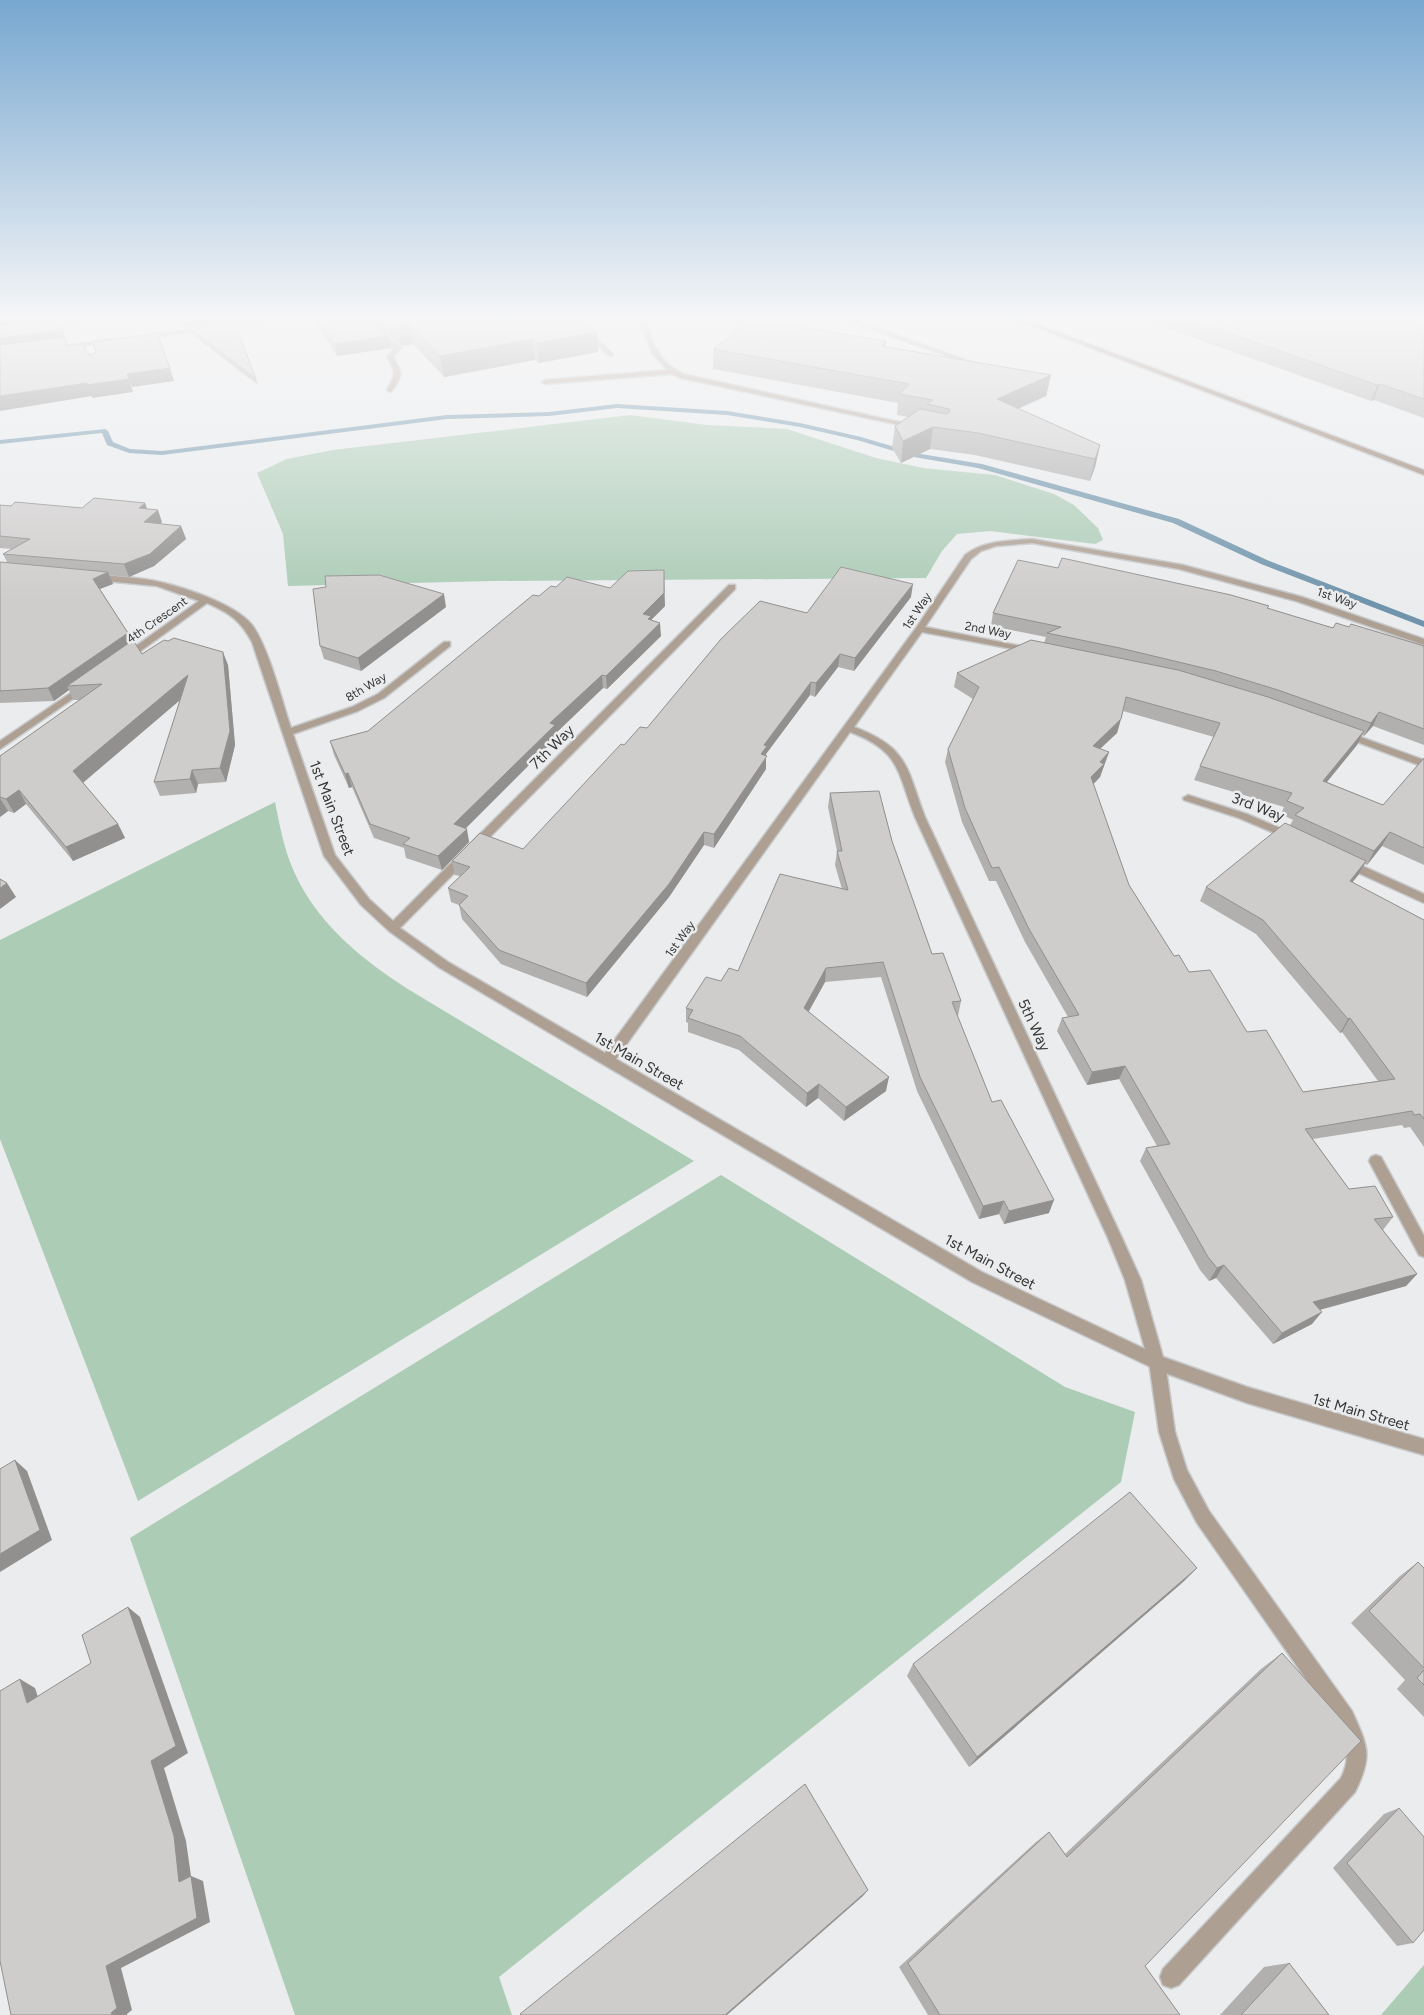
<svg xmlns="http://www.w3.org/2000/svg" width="1424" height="2015" font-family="Figtree,sans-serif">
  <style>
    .green { fill: #acccb6 }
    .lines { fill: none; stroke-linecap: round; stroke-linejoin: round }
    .stream { fill: #6f94ab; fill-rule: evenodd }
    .lane-casing { stroke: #c6c8c9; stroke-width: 3 }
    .street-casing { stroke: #c6c8c9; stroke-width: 3 }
    .secondary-casing { stroke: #c6c8c9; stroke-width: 3 }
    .lane { fill: #ae9f93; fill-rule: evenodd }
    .street { fill: #ae9f93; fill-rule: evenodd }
    .secondary { fill: #907a69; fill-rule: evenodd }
    .wall { fill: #b2b0af; fill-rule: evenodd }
    .shaded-wall { fill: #91908f }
    .building { fill: #cfcdcc; stroke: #91908f }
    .labels { text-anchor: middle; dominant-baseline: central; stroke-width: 5; stroke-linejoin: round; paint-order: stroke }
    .far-street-label { font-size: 12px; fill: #363737; stroke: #eaeced }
    .street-label { font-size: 15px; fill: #363737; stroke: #eaeced }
  </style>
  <rect width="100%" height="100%" fill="#eaeced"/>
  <g class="green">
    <polygon points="630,415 707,425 787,429 876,458 923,468 995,475 1054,494 1074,505 1098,528 1103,540 1095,544 990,531 957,534 942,551 926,578 491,581 288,586 283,534 257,473 287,459 333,450"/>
    <path d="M275,802c4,20 8,41 15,60 22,59 74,100 126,132l278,167 -556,340 -138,-362v-199z"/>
    <polygon points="721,1175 1065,1387 1135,1412 1121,1482 499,1977 512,2015 295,2015 130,1538"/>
    <polygon points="1424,1965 1424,2015 1381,2015"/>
  </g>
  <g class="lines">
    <polygon class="stream" points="617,404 727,411 800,423 861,437 915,453 982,464 1179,519 1267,560 1424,621 1424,627 1261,564 1173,523 978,468 914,457 857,440 800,427 727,415 617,408 549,416 447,419 162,455 129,453 107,445 102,433 0,444 0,440 105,429 108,431 113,442 130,449 162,451 447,415 549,412"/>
    <g class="lane-casing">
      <g id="lane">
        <path d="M68,320h9c-9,6 -25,14 -35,9z"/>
        <polygon points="252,320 271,320 142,339 139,337"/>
        <path d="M379,320h6l3,17 13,11 -8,9c10,17 10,18 -1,34l-2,1 -3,-2c9,-16 9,-17 0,-33l7,-9 -12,-10z"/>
        <polygon points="571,320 578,320 613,354 613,356 609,356"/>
        <path d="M640,320h6c6,24 14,43 37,54l234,52 -3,2 -233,-50 -9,-4 -127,10 -3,-2 3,-2 122,-10 -15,-17z"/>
        <polygon points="845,320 855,320 983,366 978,367"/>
        <polygon points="110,339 112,342 68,348 65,346"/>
        <path d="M1157,1354l6,3 2,5 10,70 12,38 22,41 143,200c16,36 21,44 3,81l-176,193 -8,3 -8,-3 -3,-8 3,-8 178,-191c10,-20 6,-34 -3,-53l-141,-202 -23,-44 -15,-47 -10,-70 2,-5z"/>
      </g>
    </g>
    <g class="street-casing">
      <g id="street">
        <path d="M1032,539l151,26 119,32 122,42v6l-128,-44 -117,-32 -147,-26 -36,3 -15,5 -10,8 -46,68 106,21 3,1v4l-112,-21 -68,95c55,21 52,40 71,90l197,421 19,42 22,77 84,30 177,52v16l-177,-52 -90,-33 -185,-88 -532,-314 -51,-37 -28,-26 -37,-49 -72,-214c-12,-22 -22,-29 -45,-39l-79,57h-6v-4l77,-55 -42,-15 -62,-6 -4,-3 4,-3c21,3 44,3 65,8 26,6 75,22 92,43 16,21 30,76 39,103l61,-21 26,-13 66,-52h6v4l-66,52 -26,13 -65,23 42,121 34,44 24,22 336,-336h6v4l-335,339 48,34 157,91 311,-425 49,-73c19,-15 43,-14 67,-16zM850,732c51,19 47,40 65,85l193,421 17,42 20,69 -163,-77 -366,-213z"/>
        <polygon points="84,684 87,685 87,689 0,749 0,741"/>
        <polygon points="1344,731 1424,760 1424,767 1341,736 1339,734"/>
        <polygon points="1188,795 1247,814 1294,834 1295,836 1294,838 1286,838 1239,818 1184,800 1183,798"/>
        <polygon points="1347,859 1424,894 1424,903 1343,866 1341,863 1343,860"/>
        <polygon points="1376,1155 1381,1157 1424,1236 1424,1257 1419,1255 1369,1161 1371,1157"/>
      </g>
    </g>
    <g class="secondary-casing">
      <polygon id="secondary" points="1017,320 1026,320 1424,470 1424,475"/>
    </g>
    <use href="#lane" class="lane"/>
    <use href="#street" class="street"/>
    <use href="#secondary" class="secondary"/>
  </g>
  <g class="wall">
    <polygon points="173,320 233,320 182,327"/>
    <polygon points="317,320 377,320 378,327 391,348 337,356 318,326"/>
    <polygon points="387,320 583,320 598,352 539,363 535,360 444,377 413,344 401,346 390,336"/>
    <polygon points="1144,320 1424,320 1424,418 1374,400 1371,401"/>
    <polygon points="188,327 256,379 258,385 190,333"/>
    <polygon points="766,327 886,341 886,347 1051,375 1046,396 1018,409 1100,445 1095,467 1090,481 975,455 930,449 901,463 892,448 895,426 908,417 897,415 898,403 713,369 713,349"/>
    <polygon points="145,503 147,509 162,522 160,524 181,526 186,539 154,566 129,577 109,575 113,584 100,589 128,633 131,642 142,654 228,665 235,745 226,782 198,784 196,793 160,796 154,782 180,700 83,783 118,824 125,838 73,861 26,804 14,813 8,811 0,817 0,756 80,700 73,700 69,690 54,701 0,703 0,562 7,562 3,554 12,549 0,548 0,505 82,508"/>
    <polygon points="556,587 665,606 652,619 652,621 661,636 607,689 603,688 556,733 556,738 466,828 469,842 442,870 406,858 404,848 374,838 352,787 349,788 334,755 330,741 368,731 539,596"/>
    <polygon points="911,597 854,671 838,667 815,697 810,695 766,754 766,769 714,848 704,845 669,897 587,997 501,964 462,919 459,905 451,902 448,888 460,876 455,875 452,861 523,849 624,745 807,613"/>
    <polygon points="446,607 361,671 324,659 320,646"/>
    <path d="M1268,609l65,19 16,-1 75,19v99l-51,-19 -9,10 -2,-1 -5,10 -30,37 56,23 41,-47v107l-42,-19 -15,19 -2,-1 -6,10 -7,9 72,37v227l-14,-20 -6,1 -2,-3 -89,14 36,50 44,28 -10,13 34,44 -11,12 -86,24 -8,14 -39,20 -57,-66 -7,3 -9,-11 -60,-109 6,-13 11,-2 -38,-67 -32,6 -30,-54 5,-13 6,-1 -43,-75 -29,-61h-7l-27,-59 -17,-60 3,-13 25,-50 -19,-12 3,-14 87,-30 2,-6 -55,-11 2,-13zM1123,711l91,26 -14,29 -6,14 90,27 -3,7 12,6 -3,5 -84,62 -6,14 56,33 84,99 2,-1 36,49 -75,11 -129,-136 -45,-71 -36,-101 7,-7 9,-25 -9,-3 17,-16z"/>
    <polygon points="830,793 892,841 932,954 961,1001 958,1016 957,1016 992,1102 1049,1213 1004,1224 999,1214 979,1219 917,1091 881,977 825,982 808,1012 886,1091 844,1121 818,1098 806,1107 739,1050 688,1032 688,1023 686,1022 686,1008 721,981 738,971 842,889 835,865 837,851 828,807"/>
    <polygon points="1418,1562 1424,1568 1424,1717 1397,1689 1405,1680 1351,1623 1400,1576"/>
    <polygon points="1197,1568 1183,1582 969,1767 907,1676 913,1664"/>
    <polygon points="1282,1653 1145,1966 1180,2015 928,2015 899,1967 1036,1842 1049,1832 1065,1854 1261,1669"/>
    <polygon points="1399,1808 1413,1943 1397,1946 1333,1868 1384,1814"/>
    <polygon points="1289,1963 1329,2015 1220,2015 1264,1967"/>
  </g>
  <g class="shaded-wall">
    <polygon points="0,320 61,320 60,321 67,342 66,342 69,350 0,351"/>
    <polygon points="180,320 233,320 182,327"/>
    <polygon points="377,320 380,337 388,336 391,348 337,356 335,344"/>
    <polygon points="409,324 413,344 401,346 398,326"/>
    <polygon points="597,332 598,352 539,363 537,343"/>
    <polygon points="533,339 535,360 444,377 440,356"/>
    <polygon points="886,341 884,362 881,346"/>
    <polygon points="170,368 174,381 132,387 127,374"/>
    <polygon points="1051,375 1046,396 993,420 997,399"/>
    <polygon points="129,379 133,392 92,398 92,396 0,411 0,396 87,383"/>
    <polygon points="1380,384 1374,400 1371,401 1377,385"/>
    <polygon points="933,427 930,449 901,463 903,441"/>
    <polygon points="1100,445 1095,467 1090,481 1095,459"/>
    <polygon points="145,503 149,515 139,508"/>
    <polygon points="158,510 162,522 149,534 144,522"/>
    <polygon points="181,526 186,539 154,566 129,577 124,564"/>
    <polygon points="664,570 665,606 652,619 652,629 643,614"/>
    <polygon points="108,572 113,584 97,590 93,579"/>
    <polygon points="913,584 911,597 854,671 855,658"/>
    <polygon points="444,594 446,607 361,671 358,658"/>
    <polygon points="660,623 661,636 607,689 606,676"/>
    <polygon points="128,633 133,645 67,686 69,690 54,701 48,688"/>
    <polygon points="223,652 228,665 235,745 226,782 220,768"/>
    <polygon points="840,654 838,667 815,697 816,683"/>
    <polygon points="188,675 193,689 80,785 73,771"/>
    <polygon points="602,675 603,688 556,733 556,738 457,837 454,824 550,723"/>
    <polygon points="811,682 810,695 766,754 766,769 714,848 714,834 761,754 764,745"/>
    <polygon points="1379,712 1373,726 1364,736 1371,723"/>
    <polygon points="1121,719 1117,733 1089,759 1093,746"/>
    <polygon points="1364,731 1357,745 1317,794 1323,781"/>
    <polygon points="1109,752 1100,777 1087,791 1091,777 1100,762"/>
    <polygon points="192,770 198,784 196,793 190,779"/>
    <polygon points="348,773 352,787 349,788 345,774"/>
    <polygon points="19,790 26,804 14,813 6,799"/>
    <polygon points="0,798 8,811 0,817"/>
    <polygon points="118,824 125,838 73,861 66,847"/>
    <polygon points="467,829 469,842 442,870 438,856"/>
    <polygon points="704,832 704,845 669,897 587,997 586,983"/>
    <polygon points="1390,832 1382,846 1367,865 1374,851"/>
    <polygon points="1366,861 1359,874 1342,895 1350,881"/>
    <polygon points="7,883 16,897 0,909 0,888"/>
    <polygon points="826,968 825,982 803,1022 804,1008"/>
    <polygon points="1350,1018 1342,1032 1340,1033 1348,1019"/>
    <polygon points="1125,1066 1119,1079 1087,1085 1092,1072"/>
    <polygon points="889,1077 886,1091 844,1121 846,1107"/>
    <polygon points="819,1084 818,1098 806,1107 807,1093"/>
    <polygon points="1054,1200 1049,1213 1004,1224 1009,1211"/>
    <polygon points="1004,1201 999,1214 979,1219 983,1206"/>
    <polygon points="1224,1265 1216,1278 1209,1281 1217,1268"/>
    <polygon points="1417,1274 1406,1286 1304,1314 1313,1302"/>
    <polygon points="1322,1312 1312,1324 1273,1344 1282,1333"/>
    <polygon points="15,1460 27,1471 52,1540 0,1572 0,1554"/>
    <polygon points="1197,1568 1183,1582 969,1767 977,1757"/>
    <polygon points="128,1607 140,1617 188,1753 164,1768 186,1841 191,1876 203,1881 210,1922 121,1968 132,2010 127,2014 127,2015 112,2015 106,1966 151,1761"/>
    <polygon points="20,1679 35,1688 43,1712 27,1703"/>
    <polygon points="868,1890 863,1896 727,2015 725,2015"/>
  </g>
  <g class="building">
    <polygon points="35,320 60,320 62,330 0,338 0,326"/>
    <polygon points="319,320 377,320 378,327 388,336 335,344"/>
    <polygon points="392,320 450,320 451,323 458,323 458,320 583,320 597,332 537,343 533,339 440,356 409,324 398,326"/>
    <polygon points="1192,320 1212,320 1227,326 1233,325 1234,323 1228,320 1424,320 1424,399 1380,384 1377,385"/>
    <polygon points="234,321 256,379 188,327"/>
    <polygon points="771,322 886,341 881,346 1051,375 997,399 1100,445 1095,459 978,433 933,427 903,441 895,426 920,409 946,414 950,412 949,409 927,404 933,400 899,394 909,384 713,349 746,324 766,327"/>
    <polygon points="157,333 170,368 127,374 129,379 87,385 87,383 0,396 0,345 65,337 67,346 83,344 87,353 92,355 96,352 93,342"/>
    <polygon points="94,498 145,503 139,508 158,510 144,522 181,526 150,554 124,564 3,554 30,539 0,536 0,505 11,506 15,502 82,508"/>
    <polygon points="1062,558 1231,595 1269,606 1267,608 1333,628 1336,623 1349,627 1351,624 1424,646 1424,729 1379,712 1371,723 1278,690 1216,671 1120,648 1047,633 1061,627 993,613 1018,560 1058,568"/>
    <polygon points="0,562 108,572 93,579 128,633 48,688 0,691"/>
    <polygon points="841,567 913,584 855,658 840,654 816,683 811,682 764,745 767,746 761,754 767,756 714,834 704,832 669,884 586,983 499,950 459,905 468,896 448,888 470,867 452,861 480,833 523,849 621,744 624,745 640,727 647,728 721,639 760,601 807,613"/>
    <polygon points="664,570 664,593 643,614 651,616 648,619 660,623 606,676 602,675 550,723 555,725 454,824 467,829 438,856 403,844 410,838 370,824 348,773 345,774 330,741 368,731 533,595 539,596 551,586 556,587 567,577 610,588 628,571"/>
    <polygon points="379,575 444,594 358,658 320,646 313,589 326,587 325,576"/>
    <polygon points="174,638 223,652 230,731 220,768 192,770 190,779 154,782 188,675 73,771 118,824 66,847 19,790 6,799 0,797 0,756 102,684 67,686 133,640 142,654 164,640 168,641"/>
    <polygon points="1031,640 1178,670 1268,697 1364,731 1323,781 1383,805 1424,758 1424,848 1390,832 1374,851 1295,815 1304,808 1287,801 1292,793 1200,766 1220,723 1126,697 1121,719 1093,746 1109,752 1100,762 1104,764 1091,777 1129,885 1174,956 1179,955 1189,972 1210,970 1247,1032 1266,1030 1303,1092 1395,1079 1350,1018 1348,1019 1263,920 1206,887 1285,823 1366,861 1350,881 1424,920 1424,1119 1420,1114 1414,1115 1412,1111 1305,1129 1349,1189 1375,1186 1393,1217 1374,1219 1417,1274 1313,1302 1322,1312 1282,1333 1224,1265 1217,1268 1208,1257 1146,1148 1170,1144 1125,1066 1092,1072 1062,1018 1079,1015 1029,929 999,867 992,868 965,808 948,749 979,687 957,673"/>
    <polygon points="879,791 892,841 932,954 943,953 961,1001 952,1002 992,1102 1001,1100 1054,1200 1009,1211 1004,1201 983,1206 920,1077 883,962 826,968 804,1008 889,1077 846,1107 819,1084 807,1093 740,1036 688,1018 693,1010 686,1008 706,977 721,981 729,968 738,971 780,874 848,890 837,851 842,851 830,793"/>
    <polygon points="0,879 7,883 0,888"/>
    <polygon points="15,1460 40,1530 0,1554 0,1469"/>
    <polygon points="1130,1492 1197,1568 977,1757 913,1664"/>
    <polygon points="1418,1562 1424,1568 1424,1668 1369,1611"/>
    <polygon points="128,1607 176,1746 151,1761 174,1836 179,1882 191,1876 197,1918 106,1966 117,2008 111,2013 112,2015 11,2015 0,1961 0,1691 20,1679 27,1703 91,1663 82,1635"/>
    <polygon points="1282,1653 1361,1741 1145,1966 1180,2015 940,2015 908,1963 1049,1832 1067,1857"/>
    <polygon points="1424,1670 1424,1685 1417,1678"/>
    <polygon points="805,1784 868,1890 725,2015 521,2015 520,2014"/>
    <polygon points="1399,1808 1424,1837 1424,1930 1413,1943 1347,1863"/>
    <polygon points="1289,1963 1329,2015 1241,2015"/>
  </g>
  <linearGradient id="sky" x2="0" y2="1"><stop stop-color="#77a7d0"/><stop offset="0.53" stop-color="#f6f6f7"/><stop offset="1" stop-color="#f6f6f7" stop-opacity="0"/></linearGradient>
  <rect width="1424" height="602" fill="url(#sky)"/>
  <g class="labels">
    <g class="far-street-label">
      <text transform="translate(1337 598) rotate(19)">1st Way</text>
      <text transform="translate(917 611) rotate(-56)">1st Way</text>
      <text transform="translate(157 620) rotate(-35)">4th Crescent</text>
      <text transform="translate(988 630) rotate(11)">2nd Way</text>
      <text transform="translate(366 687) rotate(-31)">8th Way</text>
      <text transform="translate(680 939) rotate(-54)">1st Way</text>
    </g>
    <g class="street-label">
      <text transform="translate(552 747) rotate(-45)">7th Way</text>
      <text transform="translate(1258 807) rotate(21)">3rd Way</text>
      <text transform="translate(332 808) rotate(69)">1st Main Street</text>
      <text transform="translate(1034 1025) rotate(65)">5th Way</text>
      <text transform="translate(639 1061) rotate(30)">1st Main Street</text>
      <text transform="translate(990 1262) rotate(28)">1st Main Street</text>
      <text transform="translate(1361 1412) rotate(16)">1st Main Street</text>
    </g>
  </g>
</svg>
